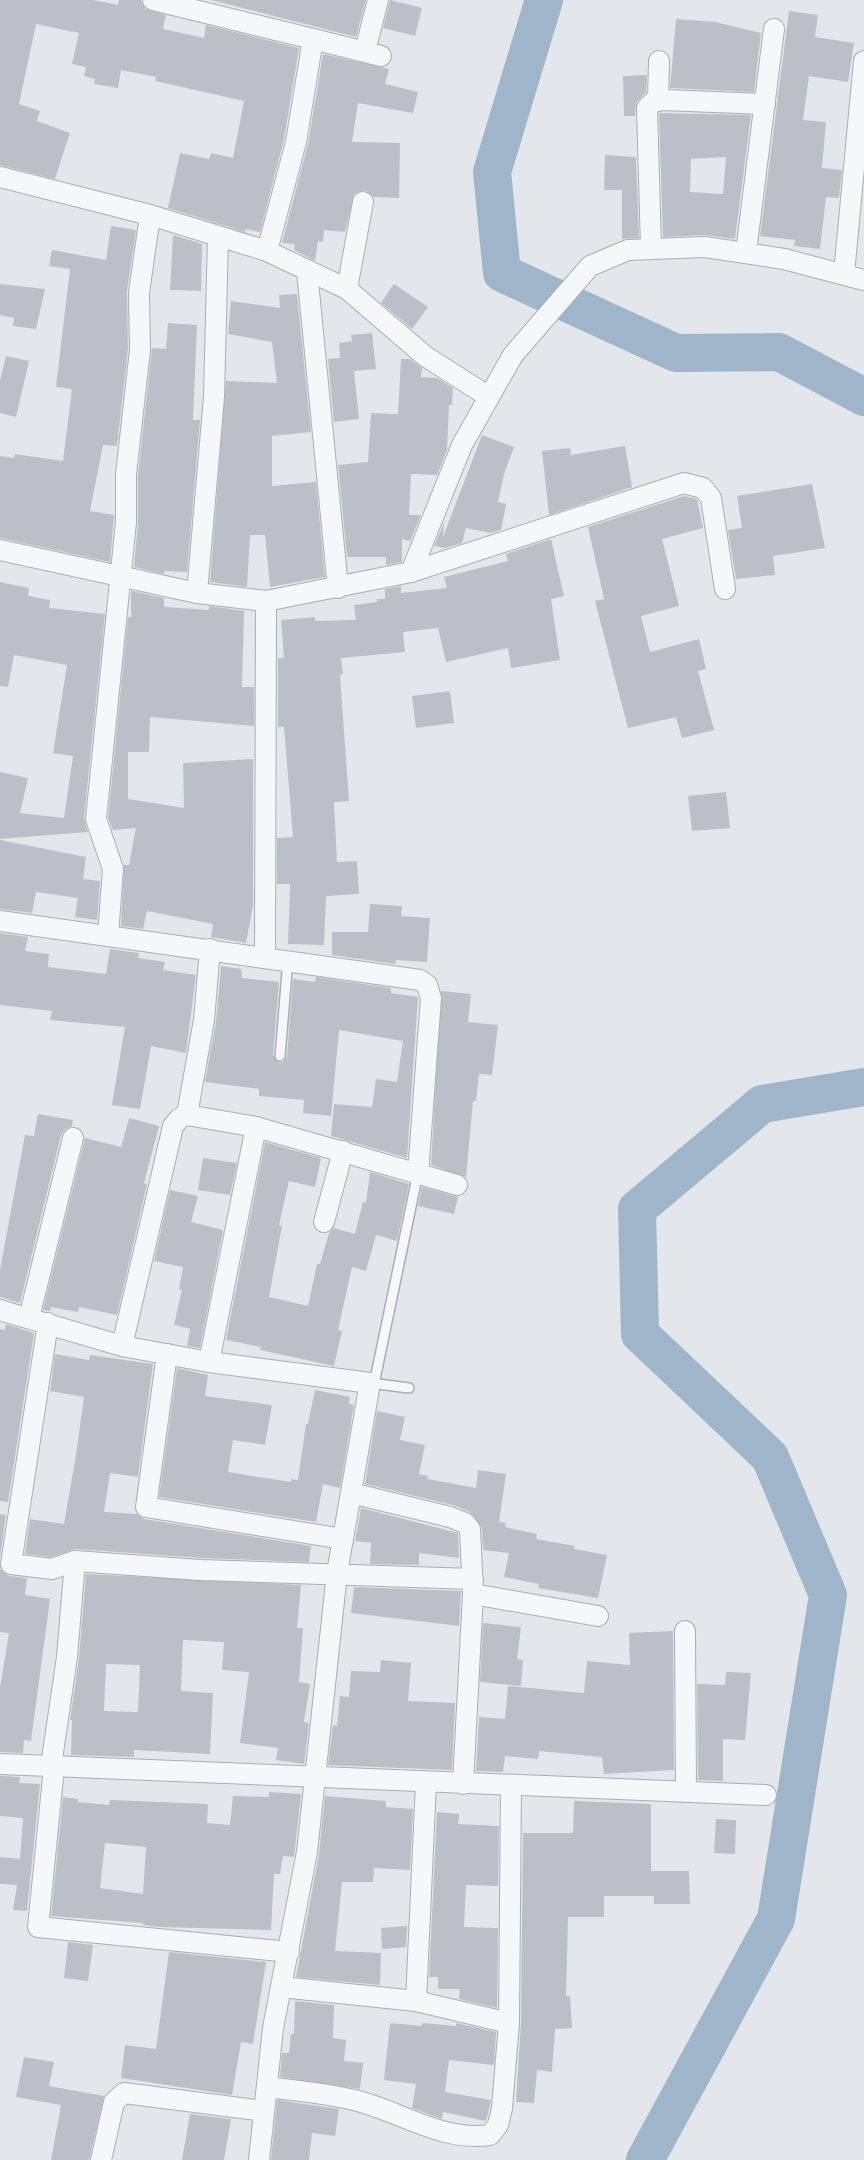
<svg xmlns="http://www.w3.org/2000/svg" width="864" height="2160" font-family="Montserrat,sans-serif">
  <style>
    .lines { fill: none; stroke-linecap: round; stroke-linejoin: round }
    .river { stroke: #9fb5ca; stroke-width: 38 }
    .building { fill: #bbc0c8; fill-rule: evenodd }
    .service-casing { stroke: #a8aeb5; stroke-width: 12 }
    .minor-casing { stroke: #a8aeb5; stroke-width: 22 }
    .service { stroke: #f6f7f9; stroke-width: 9 }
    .minor { stroke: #f6f7f9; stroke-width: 20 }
  </style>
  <rect width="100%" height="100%" fill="#e3e7eb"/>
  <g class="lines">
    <g class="river">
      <polyline points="544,0 492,172 502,273 676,353 779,352 864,397"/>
      <polyline points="645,2160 776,1919 828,1595 770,1457 640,1334 637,1209 762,1104 864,1087"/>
    </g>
  </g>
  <g class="building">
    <polygon points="0,0 93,0 118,5 119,0 141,0 145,9 166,15 163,29 204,38 206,25 299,48 284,139 260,232 245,229 245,232 168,208 180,153 209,159 211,153 233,158 244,101 155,81 156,77 121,70 118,88 94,84 95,79 84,76 86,67 72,64 79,33 36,24 19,104 40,111 37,121 70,133 55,179 0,165"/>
    <polygon points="211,0 366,0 356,37"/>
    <polygon points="390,0 422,8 415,36 383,28"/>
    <polygon points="789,11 818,15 815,37 854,43 848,82 809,76 803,120 826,122 822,168 842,170 839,198 826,197 820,249 794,246 795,240 760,236"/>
    <polygon points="676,19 715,22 761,33 754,92 670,88"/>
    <polygon points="323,54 389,69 385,84 418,92 413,113 358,103 352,142 400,143 399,198 374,197 365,190 354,194 345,232 324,230 323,242 318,241 315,261 294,250 295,244 282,243 308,144"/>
    <polygon points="647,75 646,92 636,103 635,116 624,116 623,76"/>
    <path d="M659,113l92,2 -16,124 -30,-4 -42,2zM726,157l-3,37 -33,-2 1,-33z"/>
    <polygon points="605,155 636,157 639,238 622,239 622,190 604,190"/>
    <polygon points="111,226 136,230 127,291 128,349 117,446 103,445 90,511 114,515 110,562 0,538 0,456 14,458 15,454 63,461 72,389 56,387 70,269 49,266 52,250 106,260"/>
    <polygon points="173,235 202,244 201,291 170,290"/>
    <polygon points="0,284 45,289 36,329 13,326 14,318 0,315"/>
    <polygon points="394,284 428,307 412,329 381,303"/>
    <polygon points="297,294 311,432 272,436 272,486 316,482 325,577 270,587 265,535 250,535 247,587 210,582 226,381 277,383 272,342 228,334 231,301 280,308 279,295"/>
    <polygon points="168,323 197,325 193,420 200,420 187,572 164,571 164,574 134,567 138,523 138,475 152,348 166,349"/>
    <polygon points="372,333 376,369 354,371 359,419 334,422 328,359 340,358 339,343 352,341 351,335"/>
    <polygon points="6,356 29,361 16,417 0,413 0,381"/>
    <polygon points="401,359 410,359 422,368 421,377 437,378 453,388 452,405 449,405 447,450 437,475 411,474 409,515 421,515 410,541 402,539 402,562 386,565 386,557 347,557 338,465 368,462 371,413 398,414"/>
    <polygon points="482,435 514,447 504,474 498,502 506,504 501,530 491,533 466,528 462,543 445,548 434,546 444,523 443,537"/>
    <polygon points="625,446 632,487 549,515 542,451 570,448 571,455"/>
    <polygon points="812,484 825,548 773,556 775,575 736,579 728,530 742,528 737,496"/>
    <polygon points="684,496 697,499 703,528 662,539 679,606 641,616 650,652 699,639 706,669 698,671 714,730 682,738 676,717 628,728 595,601 604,599 588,527"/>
    <polygon points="551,539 564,596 551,599 560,660 511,668 508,648 446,662 438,628 403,632 405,652 341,658 343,674 340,675 349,801 334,802 337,862 357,861 359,894 326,896 324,945 288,944 290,884 277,884 277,838 293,837 284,727 278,727 278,658 284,658 281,620 315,617 315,621 356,620 354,605 377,602 377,599 385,599 385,589 401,586 401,593 447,588 444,577 508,561 506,554"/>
    <polygon points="0,582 29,588 28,596 50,600 49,608 105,614 84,818 88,832 0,839 0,772 28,778 20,813 64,818 73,756 53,753 67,665 14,655 8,687 0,686"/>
    <polygon points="131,591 164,598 164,607 209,610 209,606 244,611 242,687 254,687 254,726 150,717 149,752 128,752 128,799 184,808 183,763 253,759 253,905 246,943 211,937 213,924 147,911 143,929 121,926 124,865 129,865 136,828 113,830 108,818 128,617 131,617"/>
    <polygon points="450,691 454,723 416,728 412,696"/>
    <polygon points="726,792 730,828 692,831 688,796"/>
    <polygon points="0,840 86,857 83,879 100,881 97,920 75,917 78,898 36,892 32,913 0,909"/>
    <polygon points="370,904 402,906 401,916 430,918 427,962 396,960 395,964 332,955 332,932 368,932"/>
    <polygon points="0,933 28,937 25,951 49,954 48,967 106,974 110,949 139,953 138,958 165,962 163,970 196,975 186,1053 151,1046 140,1109 112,1105 125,1027 50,1020 52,1011 0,1005"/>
    <polygon points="221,966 241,969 242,978 279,982 273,1055 279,1063 283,1062 287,1057 293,979 315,982 316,977 391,988 391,993 418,997 407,1158 331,1136 334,1104 372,1107 376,1079 397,1082 403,1041 339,1030 331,1116 303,1113 304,1100 259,1096 259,1089 205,1082 216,1022"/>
    <polygon points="441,991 471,994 468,1022 498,1025 492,1075 479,1074 476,1101 473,1101 466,1177 431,1165"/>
    <polygon points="38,1114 73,1120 72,1126 65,1129 61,1135 20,1303 0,1297 0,1270 25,1135 34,1136"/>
    <polygon points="129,1118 159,1126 144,1183 147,1184 117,1315 79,1307 78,1312 51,1307 50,1311 43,1310 85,1138 121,1147"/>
    <polygon points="265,1142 321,1158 315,1187 289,1181 279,1225 282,1226 269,1297 308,1306 317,1264 320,1264 329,1233 334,1228 355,1234 363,1202 366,1203 370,1172 409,1184 397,1241 376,1235 366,1271 352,1267 338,1330 342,1331 334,1366 260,1350 261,1347 226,1340"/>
    <polygon points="203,1158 237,1163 230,1195 198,1190"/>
    <polygon points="422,1187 458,1197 454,1214 418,1206"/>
    <polygon points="170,1190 198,1196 191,1222 223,1230 200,1348 187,1346 190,1329 174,1325 182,1290 179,1289 183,1267 154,1261"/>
    <polygon points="6,1324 34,1333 8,1502 0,1501 0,1329 5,1330"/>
    <polygon points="55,1354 89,1360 90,1355 153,1364 138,1477 110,1473 104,1512 137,1514 144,1519 311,1546 309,1562 201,1558 76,1549 51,1557 25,1554 30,1519 64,1524 76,1455 84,1397 50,1391"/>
    <polygon points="177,1368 208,1375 205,1396 272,1405 265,1445 233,1440 228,1472 291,1482 291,1479 298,1480 306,1424 308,1424 315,1390 350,1397 349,1404 354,1405 340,1488 323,1484 316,1522 159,1497"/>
    <polygon points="377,1411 405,1417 400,1440 425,1445 419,1474 428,1476 427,1479 476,1488 478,1470 506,1474 499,1522 506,1523 505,1527 537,1534 536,1539 575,1546 574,1549 607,1555 598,1598 538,1588 539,1584 504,1577 509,1553 483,1550 482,1528 470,1512 453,1505 365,1484"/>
    <polygon points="361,1508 458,1533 459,1558 419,1553 419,1565 370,1564 371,1543 355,1541"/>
    <polygon points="0,1514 6,1515 0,1557"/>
    <polygon points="0,1569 9,1576 27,1578 25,1595 50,1599 31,1741 24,1740 23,1753 0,1752 0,1688 9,1633 0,1632"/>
    <path d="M86,1574l215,11 -4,43h6l-4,54 11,2 -6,38 5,1 -5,41 -28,-4 2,-12 -38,-5 9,-71 -27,-2 2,-28 -41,-2 -2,51 32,2 -3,61 -76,-4v7l-63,-2 1,-35h-2l9,-62zM106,1664l34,1 -2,47 -34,-1z"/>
    <polygon points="354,1587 461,1591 459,1626 351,1613"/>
    <polygon points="483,1623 521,1627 517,1659 523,1660 521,1686 480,1682"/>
    <polygon points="673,1631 674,1770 604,1774 602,1757 539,1751 538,1759 505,1756 503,1772 476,1771 479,1717 505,1719 508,1686 584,1693 587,1661 630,1665 629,1633"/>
    <polygon points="381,1660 411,1663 408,1701 455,1703 452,1770 328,1765 333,1725 337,1726 340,1696 349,1697 351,1671 380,1672"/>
    <polygon points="726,1672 751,1673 745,1740 723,1739 723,1781 698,1780 697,1684 725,1685"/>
    <polygon points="0,1776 20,1777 19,1783 40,1784 27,1911 13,1910 17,1885 0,1884 0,1857 20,1859 23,1818 0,1816"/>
    <path d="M269,1792l32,2 -7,63 -11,-1 -3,18h-6l-3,56 -110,-3 -18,-2v-2l-92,-7 12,-119 15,2v3l31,3 1,-5 98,4 -1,19 23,2 3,-29 36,1zM105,1843l41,4 -3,47 -43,-6z"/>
    <polygon points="325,1796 386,1801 386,1807 413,1809 410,1870 374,1868 373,1882 342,1882 335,1951 381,1953 380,1985 296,1977 319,1854"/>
    <polygon points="574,1801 651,1804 651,1871 689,1871 690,1904 654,1904 654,1896 604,1896 604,1917 568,1917 566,1996 570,1996 572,2028 555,2029 552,2072 537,2070 534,2103 516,2102 521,2023 523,1833 573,1833"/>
    <polygon points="437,1812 459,1814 458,1824 499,1826 498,1886 466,1885 464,1927 498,1928 497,2008 459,1999 460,1989 438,1989 438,1977 429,1977"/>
    <polygon points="716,1819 736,1820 735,1854 714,1853"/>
    <polygon points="407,1926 406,1947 382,1949 381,1928"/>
    <polygon points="68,1942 93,1945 88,1981 64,1978"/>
    <polygon points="169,1952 266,1962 253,2044 241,2042 232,2095 121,2078 125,2045 156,2049"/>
    <polygon points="295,2001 334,2005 333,2038 346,2040 344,2061 363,2063 360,2089 280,2077 282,2053 289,2053 291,2034 294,2034"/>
    <polygon points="390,2023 422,2026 422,2023 456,2026 456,2023 496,2032 494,2065 449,2060 445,2092 491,2100 486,2121 443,2112 442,2119 412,2108 416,2084 384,2080"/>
    <polygon points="24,2057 54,2062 49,2086 104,2096 89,2160 51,2160 61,2105 16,2097"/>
    <polygon points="277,2100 339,2109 335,2136 312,2133 309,2160 271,2160"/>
    <polygon points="190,2114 231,2119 224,2160 182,2160"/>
  </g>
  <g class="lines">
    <g class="service-casing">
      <g id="service">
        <polyline points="280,1056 288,960"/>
        <polyline points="370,1383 409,1388"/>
        <polyline points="374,1384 418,1173"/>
      </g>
    </g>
    <g class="minor-casing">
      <g id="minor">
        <polyline points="153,0 313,39 296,142 267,251"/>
        <polyline points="313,39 381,56"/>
        <polyline points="365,51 378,0"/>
        <polyline points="658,101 659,61"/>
        <polyline points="0,177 150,215 267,251 347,289 425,356 489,397"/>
        <polyline points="651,248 647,108 654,101 664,100 765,104"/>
        <polyline points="746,252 774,29"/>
        <polyline points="307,271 338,588"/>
        <polyline points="844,274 864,61"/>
        <polyline points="347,289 363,202"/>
        <polyline points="0,550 197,593 266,601 411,572 684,483 703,488 711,498 725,589"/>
        <polyline points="411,572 462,445 513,355 590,266 628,250 705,247 784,259 864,280"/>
        <polyline points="197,593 214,397 218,237"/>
        <polyline points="0,921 420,980 427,985 431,998 418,1173"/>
        <polyline points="108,936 113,869 96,819 126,522 126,474 140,350 139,293 150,215"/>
        <polyline points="265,956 266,601"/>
        <polyline points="187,1115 256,1127 457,1185"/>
        <polyline points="324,1222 343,1151"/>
        <polyline points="0,1310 122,1346 209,1362 370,1383 337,1573 307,1852 273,2028 259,2160"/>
        <polyline points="29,1318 73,1138"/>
        <polyline points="48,1323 11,1564 52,1569 75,1561 200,1570 473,1579"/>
        <polyline points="122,1346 173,1126 180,1118 187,1115 204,1020 210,949"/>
        <polyline points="167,1354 146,1507 343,1539"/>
        <polyline points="209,1362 256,1127"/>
        <polyline points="351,1493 450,1517 465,1523 470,1529 473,1594 463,1784"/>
        <polyline points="473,1594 598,1616"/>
        <polyline points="685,1631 686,1792"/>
        <polyline points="0,1764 766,1795"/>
        <polyline points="51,1766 67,1657 75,1561"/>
        <polyline points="54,1767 38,1927 289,1952"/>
        <polyline points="281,1987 416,2001 509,2023"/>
        <polyline points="416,2001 426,1783"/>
        <path d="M267,2087c30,4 61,6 91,14 43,11 85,41 132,34l8,-10 4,-17 7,-85 2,-238"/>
        <polyline points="101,2160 114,2102 124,2093 264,2111"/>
      </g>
    </g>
    <use href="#service" class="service"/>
    <use href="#minor" class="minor"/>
  </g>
</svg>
